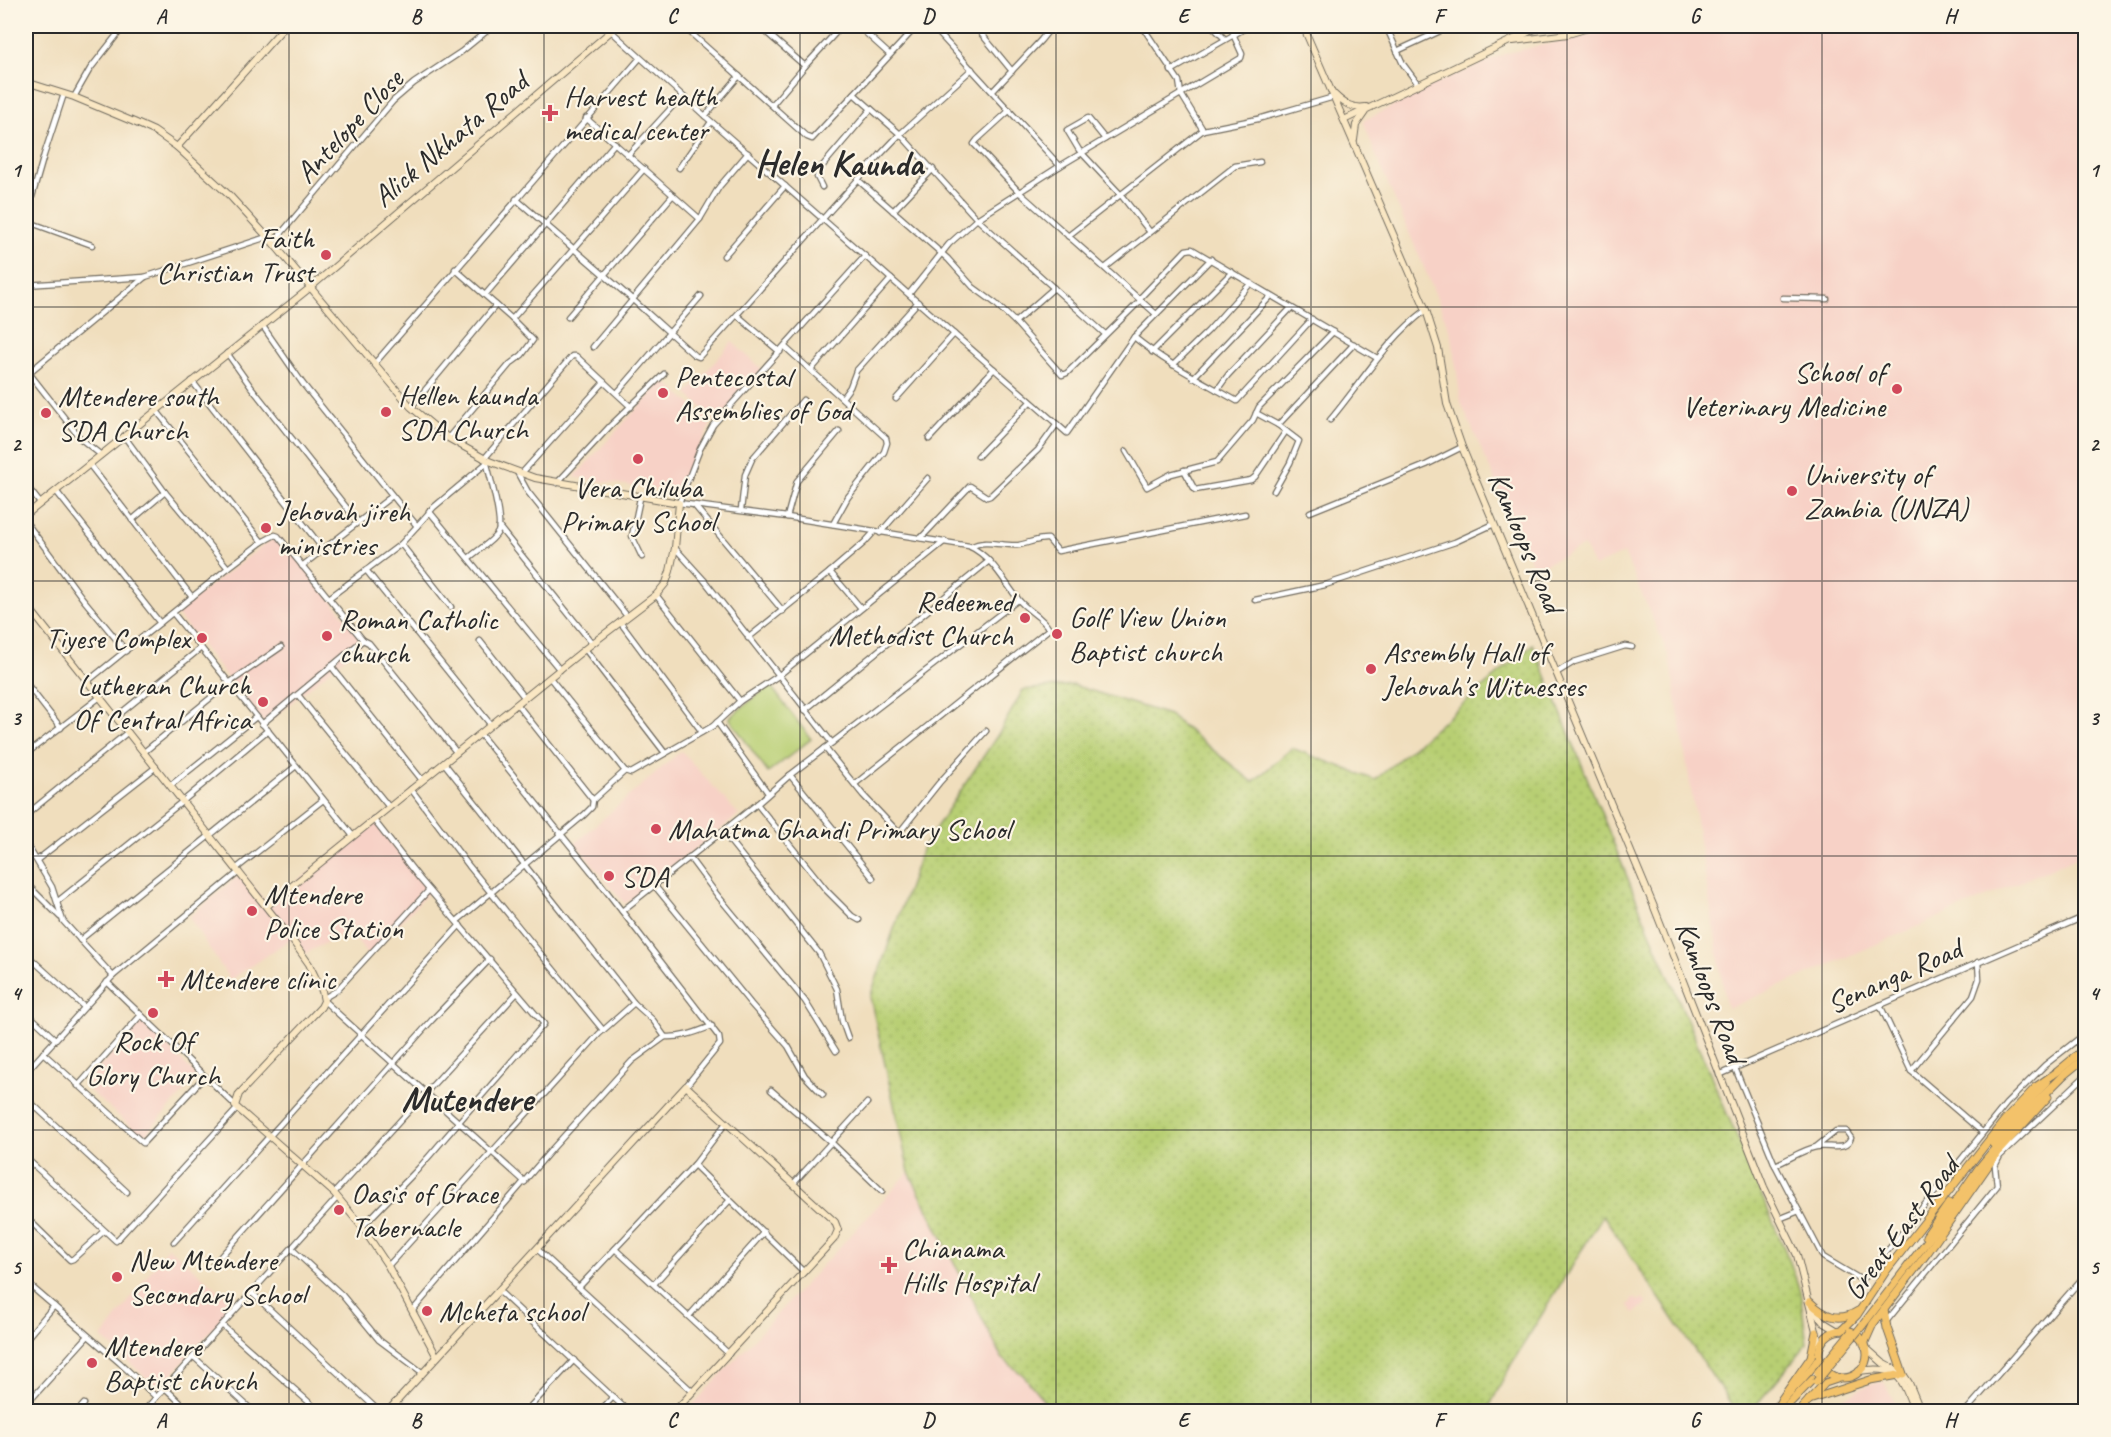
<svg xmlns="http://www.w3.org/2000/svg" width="2111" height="1437" font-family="Caveat,sans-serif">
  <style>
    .built { fill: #f7d1c6 }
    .grass { fill: url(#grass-dots); stroke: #727d4f; stroke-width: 1.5 }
    .pitch { fill: #b8cf73; stroke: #727d4f; stroke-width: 1.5 }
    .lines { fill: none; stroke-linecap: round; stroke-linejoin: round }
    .street-casing { stroke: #706a5e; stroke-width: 7 }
    .secondary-casing { stroke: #706a5e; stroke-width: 8 }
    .primary-casing { stroke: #706a5e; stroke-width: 9 }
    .street { stroke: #fff; stroke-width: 4.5 }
    .secondary { stroke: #fae7c3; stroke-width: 6 }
    .primary { stroke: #f3c26a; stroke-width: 7 }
    .primary-bridge-casing { stroke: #706a5e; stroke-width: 9; stroke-linecap: butt }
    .primary-bridge { stroke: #f3c26a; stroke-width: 7 }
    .grid { fill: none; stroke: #2b2b2b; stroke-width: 1.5; stroke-opacity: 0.55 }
    .poi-dot { fill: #d1495b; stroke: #fcf5e5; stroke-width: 2 }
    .labels { text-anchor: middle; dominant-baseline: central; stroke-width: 4.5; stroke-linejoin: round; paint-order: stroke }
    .poi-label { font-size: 30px; fill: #2b2b2b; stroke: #fcf5e5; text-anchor: start }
    .street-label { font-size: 30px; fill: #2b2b2b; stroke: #fcf5e5 }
    .district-label { font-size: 36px; font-weight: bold; fill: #2b2b2b; stroke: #fcf5e5 }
    .neatline { fill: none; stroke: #2b2b2b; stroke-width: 2 }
    .grid-label { font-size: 20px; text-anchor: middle; font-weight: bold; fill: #2b2b2b }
  </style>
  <defs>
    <pattern id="grass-dots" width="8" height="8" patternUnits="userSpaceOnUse" patternTransform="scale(1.5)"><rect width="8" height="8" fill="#b8cf73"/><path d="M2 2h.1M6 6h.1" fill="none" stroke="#9eb264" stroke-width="1.8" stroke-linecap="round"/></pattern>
  </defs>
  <rect width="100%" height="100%" fill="#fcf5e5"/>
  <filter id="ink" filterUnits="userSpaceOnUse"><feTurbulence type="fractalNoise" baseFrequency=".0167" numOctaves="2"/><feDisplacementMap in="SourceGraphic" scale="12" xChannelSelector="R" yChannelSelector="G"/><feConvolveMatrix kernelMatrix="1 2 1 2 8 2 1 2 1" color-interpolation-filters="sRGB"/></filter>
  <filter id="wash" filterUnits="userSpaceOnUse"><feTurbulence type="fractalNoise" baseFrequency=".008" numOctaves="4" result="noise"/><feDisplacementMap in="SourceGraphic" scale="24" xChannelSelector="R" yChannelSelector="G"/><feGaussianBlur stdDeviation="1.35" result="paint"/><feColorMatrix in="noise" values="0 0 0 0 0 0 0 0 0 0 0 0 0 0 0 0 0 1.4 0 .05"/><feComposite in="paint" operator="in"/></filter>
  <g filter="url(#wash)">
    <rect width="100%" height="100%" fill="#f0debd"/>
    <g class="built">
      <polygon points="1611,26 2085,26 2085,854 1727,1009 1669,656 1624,553 1594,567 1584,546 1534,569 1461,403 1452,337 1432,286 1374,151 1363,120 1376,115 1430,86 1507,53 1596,33"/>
      <polygon points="732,342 764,371 717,422 687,394"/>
      <polygon points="663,380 712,422 677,493 574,477"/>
      <polygon points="276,536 305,563 363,642 265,725 175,612"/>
      <polygon points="681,751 739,815 625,904 575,843"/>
      <polygon points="375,820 430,891 368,957 351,930 304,954 292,938 230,980 189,917 242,873 268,905"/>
      <polygon points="142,1021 198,1077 143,1137 83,1085"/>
      <polygon points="909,1172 1002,1358 1024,1376 1052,1411 686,1412"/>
      <polygon points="168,1247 235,1304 159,1389 102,1338"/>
      <polygon points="1634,1298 1639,1301 1643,1298 1647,1304 1634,1313 1628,1305 1632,1302 1631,1300"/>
      <polygon points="1884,1382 1899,1411 1818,1411 1872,1383"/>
    </g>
    <polygon class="grass" points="1533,644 1641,911 1790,1262 1800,1291 1807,1344 1751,1411 1736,1411 1603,1215 1512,1363 1487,1411 1052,1411 1024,1376 1002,1358 909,1172 870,997 923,847 999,733 1023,690 1073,685 1169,715 1253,782 1292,748 1375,780"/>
    <polygon class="pitch" points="770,685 811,739 768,773 729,718"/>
  </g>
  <g filter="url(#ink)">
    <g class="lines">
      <g class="street-casing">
        <g id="street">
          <polyline points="683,26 807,137 812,139 917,26"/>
          <polyline points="759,26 805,66 772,105"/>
          <polyline points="858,26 889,54"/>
          <polyline points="932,26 1060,166"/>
          <polyline points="975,26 1012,71"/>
          <polyline points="1142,26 1179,81 1181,94 1203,130 1258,119 1334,97"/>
          <polyline points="1212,26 1225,39"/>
          <polyline points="1386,26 1403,64 1418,84"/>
          <polyline points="611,31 705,116 1067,433 1134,337 1211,259"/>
          <polyline points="1397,51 1451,26"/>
          <polyline points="805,66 842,26"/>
          <polyline points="1171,71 1249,26"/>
          <polyline points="993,91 1041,40 1052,26"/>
          <polyline points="854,94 900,134 977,219 1105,334"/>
          <polyline points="74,97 90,69 124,26"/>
          <polyline points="1010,110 977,140 974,144 977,147 1020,193 1156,314"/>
          <polyline points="705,116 739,76"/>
          <polyline points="586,118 700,219"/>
          <polyline points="1105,139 1088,118 1067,130 1079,150 1121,195 1150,232"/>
          <polyline points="628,155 682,96"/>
          <polyline points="679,168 711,122"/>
          <polyline points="858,180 948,259 973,287 995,303 1015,322 1062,375 1067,373 1141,300"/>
          <polyline points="822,187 817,177 819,170 871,109"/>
          <polyline points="516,199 633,300 694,355 699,357 880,155 900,134 972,69"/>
          <polyline points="893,211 933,169"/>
          <polyline points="26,218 44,155 64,94"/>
          <polyline points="26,221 92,245"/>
          <polyline points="1068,236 1203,130"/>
          <polyline points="273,243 393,101 414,83 461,52 493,26"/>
          <polyline points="724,256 785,186"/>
          <polyline points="1105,268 1235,166 1260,162"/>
          <polyline points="26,285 145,277"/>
          <polyline points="909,294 949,244 977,219 1060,166 1241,58 1242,54 1233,34"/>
          <polyline points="485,295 615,143"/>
          <polyline points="1140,298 1186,250 1192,249 1377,358"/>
          <polyline points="1783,298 1827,299"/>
          <polyline points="738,316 780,352"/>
          <polyline points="568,317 673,195"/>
          <polyline points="512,319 644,169"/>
          <polyline points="1015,322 1054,288"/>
          <polyline points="262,325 303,384 417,526"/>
          <path d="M1134,337c33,27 66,43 103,64l75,-82"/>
          <polyline points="593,347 700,219 719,187 748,153"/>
          <polyline points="785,347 886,438 887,443 884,452 848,497 833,524"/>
          <polyline points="1152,352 1232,272"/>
          <polyline points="227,353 251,387 358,522"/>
          <polyline points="375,363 640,58"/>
          <polyline points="1173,365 1208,331 1251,283"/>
          <polyline points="811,370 891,279"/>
          <polyline points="29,373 81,439 101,455"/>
          <polyline points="26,375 145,277 267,237"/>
          <polyline points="1193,378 1271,296"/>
          <polyline points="192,381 323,549"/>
          <polyline points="1217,390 1228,375 1291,308"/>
          <polyline points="617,393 701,296"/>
          <polyline points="842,398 850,387 856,371 918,302"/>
          <polyline points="896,399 954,334"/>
          <polyline points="411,407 496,305"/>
          <polyline points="156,410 262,542"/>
          <polyline points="1256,413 1278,425"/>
          <path d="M1330,420c32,-38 56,-80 96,-110"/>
          <polyline points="124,436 165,492 228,568"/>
          <polyline points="448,438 510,364 522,355 533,340 512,319 455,269"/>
          <polyline points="929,439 994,369"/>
          <polyline points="1126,451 1147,487 1171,474 1217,462 1253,420 1259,407 1333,332"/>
          <polyline points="978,456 1030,402"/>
          <polyline points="484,459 572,356 576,356 631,407"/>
          <polyline points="89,464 192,597"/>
          <polyline points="1184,470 1195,490 1251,480 1255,477 1286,431"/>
          <polyline points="517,472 528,492 627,616"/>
          <polyline points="521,474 604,382"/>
          <polyline points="557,483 611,425 664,374"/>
          <polyline points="26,485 40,503"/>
          <polyline points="56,491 160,623"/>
          <polyline points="1274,491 1290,463 1299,441 1278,425 1354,344"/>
          <polyline points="640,498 632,536 642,557"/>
          <polyline points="694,505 783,611"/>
          <polyline points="741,510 745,475 752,459 803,400"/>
          <polyline points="429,511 560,670"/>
          <polyline points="1310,512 1426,465 1462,447"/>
          <polyline points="787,517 797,481 839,431"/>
          <polyline points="132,520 165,492"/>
          <polyline points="26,522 83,599 126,651"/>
          <polyline points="499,527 592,643"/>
          <polyline points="880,533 928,478"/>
          <polyline points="921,538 970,486 987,497 990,496 1038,450 1057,424"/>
          <polyline points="401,544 451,607"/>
          <path d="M971,547c14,-9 33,0 48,-2 10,-2 20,-7 29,-6l10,12 187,-37"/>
          <polyline points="675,548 704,580 832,743"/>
          <path d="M469,558c8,-8 24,-16 29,-26 5,-11 -8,-55 -11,-68"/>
          <polyline points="302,566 392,496"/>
          <polyline points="366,570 491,725"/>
          <polyline points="830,572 861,608"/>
          <polyline points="656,595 740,701"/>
          <polyline points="329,598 401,544 434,507 489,461"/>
          <polyline points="1255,600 1325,585 1455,542 1494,524"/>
          <polyline points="173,613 353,836"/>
          <polyline points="620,622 702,732"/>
          <polyline points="748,638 830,572 865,542 874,532"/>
          <polyline points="363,640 369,643 457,753"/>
          <polyline points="480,641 525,698"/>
          <polyline points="585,649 665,753"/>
          <polyline points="331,666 422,780"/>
          <polyline points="1556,673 1574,662 1625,646 1632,647"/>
          <polyline points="550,678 625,771"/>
          <polyline points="88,681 228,568 262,542 275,535 278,536 363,640 262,724"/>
          <polyline points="26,683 61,728"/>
          <polyline points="298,695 389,807"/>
          <polyline points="517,704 593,800"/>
          <polyline points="805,710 989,561"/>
          <polyline points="116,717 201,648"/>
          <polyline points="717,722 768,793"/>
          <polyline points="480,734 594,875 719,1037 720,1044 686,1086"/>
          <polyline points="825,748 863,795 899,833 939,783 986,731"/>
          <polyline points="144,752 229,683 281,647"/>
          <polyline points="26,754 100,697"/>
          <polyline points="444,763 634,1003 653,1020 665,1037"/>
          <polyline points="790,775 873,878"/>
          <path d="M855,784l194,-155c-7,-13 -22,-18 -31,-30 -15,-19 -26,-42 -49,-53l-182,-29 -108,-14 21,-54 13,-24 152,-169"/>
          <polyline points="171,785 256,717"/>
          <polyline points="411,789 469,866 603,1030"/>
          <polyline points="757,804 827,891 852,916 859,920"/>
          <polyline points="26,815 128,732"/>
          <polyline points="722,831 819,953 837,989 842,1021 848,1038"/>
          <polyline points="26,843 52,887 63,921 113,976"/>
          <polyline points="689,857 718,896 805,1001 836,1051"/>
          <polyline points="37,860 156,767"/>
          <polyline points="237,868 323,800"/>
          <polyline points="26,883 60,917"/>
          <polyline points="654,885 751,1004 788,1046 805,1076 823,1095"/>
          <polyline points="58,901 183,801 268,730"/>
          <polyline points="622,911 757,804 790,775 1018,600"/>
          <polyline points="457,921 584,815 592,807 593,800 625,771 631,773 713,726 740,701 778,676 945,541"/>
          <polyline points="80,940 296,766"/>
          <polyline points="26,954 84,1007"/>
          <polyline points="107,982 235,1105"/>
          <polyline points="324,998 336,991 429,890"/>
          <polyline points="324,1001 525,1182"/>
          <polyline points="1880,1005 1911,1071 1982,1132"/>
          <polyline points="26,1012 55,1039"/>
          <polyline points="43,1053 143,1143 204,1077"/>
          <polyline points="1735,1068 1775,1165 1823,1257 1860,1279 1868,1275 2006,1104 2045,1065 2086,1033"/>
          <polyline points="1911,1071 1973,996 1979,979 1978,962"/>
          <polyline points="26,1072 113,976 239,872"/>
          <polyline points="1719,1075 2086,916"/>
          <polyline points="78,1086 141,1015"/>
          <polyline points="771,1090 832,1143 882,1191"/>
          <polyline points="26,1098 127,1192"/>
          <polyline points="26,1158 116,1241 237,1109"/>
          <polyline points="694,1165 804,1272"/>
          <path d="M1775,1165c13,-5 27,-15 41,-18 12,-3 30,6 35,-9l-5,-7h-10l-20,16"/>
          <polyline points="793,1184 867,1103"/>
          <polyline points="334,1193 517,993"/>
          <polyline points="26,1217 70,1260 73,1259 104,1231"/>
          <polyline points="1779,1219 1799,1211"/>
          <polyline points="362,1227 418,1169 544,1024 420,879 373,819"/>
          <polyline points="174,1242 460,925"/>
          <polyline points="292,1249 342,1295 379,1340 423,1373"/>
          <polyline points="537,1249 692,1391"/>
          <polyline points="615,1249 729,1354"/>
          <polyline points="213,1265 432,1020 490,959"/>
          <polyline points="388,1266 599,1034 634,1003"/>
          <polyline points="26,1282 120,1363 156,1397"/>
          <polyline points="654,1284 729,1201"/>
          <polyline points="580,1286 694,1165 726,1123"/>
          <polyline points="499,1291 629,1412"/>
          <polyline points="252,1293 380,1412"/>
          <path d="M413,1310l140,-162 79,-87 33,-24c17,1 31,-5 47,-11"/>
          <polyline points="689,1316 764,1232"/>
          <polyline points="1885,1323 1997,1186 1995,1166 2000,1156 2086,1075"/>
          <polyline points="223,1326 320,1412"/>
          <polyline points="26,1339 54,1306"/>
          <polyline points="194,1357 254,1412"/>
          <polyline points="165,1388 190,1412"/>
          <polyline points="26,1405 88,1336"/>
          <polyline points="77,1412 84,1404"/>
          <polyline points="143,1412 337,1198"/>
          <polyline points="525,1412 574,1360"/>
          <polyline points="599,1412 613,1397"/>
          <polyline points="1965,1412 2086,1274"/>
        </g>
      </g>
      <g class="secondary-casing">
        <g id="secondary">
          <polyline points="1303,26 1426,310 1438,348 1447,404 1462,447 1654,907 1764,1187 1797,1255 1820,1347"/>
          <polyline points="1513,41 1568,34 1595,26"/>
          <polyline points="26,82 74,97 134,122 154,131 177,147 230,196 273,243 411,407 448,438 489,461 535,478 679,503 675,548 670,571 666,583 656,595 585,649 267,906"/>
          <path d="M1335,95c9,9 18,14 31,12"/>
          <polyline points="1344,120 1541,26"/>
          <polyline points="1354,140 1356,125 1365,112"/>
          <polyline points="177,147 285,26"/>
          <polyline points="26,515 311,287 617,26"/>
          <polyline points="26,604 290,937 309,964 322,991 324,1001 321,1007 239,1094 235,1106 334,1193 362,1227 388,1266 437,1357"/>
          <polyline points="1811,1307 1823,1322 1838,1331"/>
          <polyline points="1865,1347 1883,1363 1903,1374 1909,1383 1921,1412"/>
          <path d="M1859,1371c41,-7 42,7 56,41"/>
          <polyline points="395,1403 404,1412"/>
          <polyline points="387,1412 686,1086 835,1222 838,1230 834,1239 674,1412"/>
        </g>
      </g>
      <g class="primary-casing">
        <g id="primary">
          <polyline points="1993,1144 2011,1120 2047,1082"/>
          <polyline points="1926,1236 1949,1203"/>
          <path d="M1810,1302c14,14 29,21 48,9"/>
          <polyline points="1884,1310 1887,1328 1903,1374"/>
          <polyline points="1862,1326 1938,1227 1978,1169 2015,1124 2064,1075 2086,1057"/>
          <polyline points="1842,1330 1857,1315 1886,1271 2004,1121 2037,1086 2057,1072 2086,1048"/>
          <circle cx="1843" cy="1354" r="24"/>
          <polyline points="1864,1344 1873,1324 1928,1252 1997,1153 2048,1097"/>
          <polyline points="1781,1400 1811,1357 1816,1332"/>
          <polyline points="1809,1400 1870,1380 1898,1375"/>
          <path d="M1772,1412c15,-19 34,-33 47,-54"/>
          <polyline points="1781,1412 1813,1379"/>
          <polyline points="1798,1412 1825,1383 1840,1378"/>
        </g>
      </g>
      <use href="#street" class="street"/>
      <use href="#secondary" class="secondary"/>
      <use href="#primary" class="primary"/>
      <g class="primary-bridge-casing">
        <g id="primary-bridge">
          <polyline points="1818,1372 1851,1332"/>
          <polyline points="1816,1382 1862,1326"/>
        </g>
      </g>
      <use href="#primary-bridge" class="primary-bridge"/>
    </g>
  </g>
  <path class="grid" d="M289,26v1386M544,26v1386M800,26v1386M1056,26v1386M1311,26v1386M1567,26v1386M1822,26v1386M26,307h2060M26,581h2060M26,856h2060M26,1130h2060"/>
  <g class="poi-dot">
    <path d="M547 104h6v6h6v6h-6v6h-6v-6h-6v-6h6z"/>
    <circle cx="326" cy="255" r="6"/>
    <circle cx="1897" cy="389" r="6"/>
    <circle cx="663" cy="393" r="6"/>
    <circle cx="386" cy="412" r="6"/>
    <circle cx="46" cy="413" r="6"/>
    <circle cx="638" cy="459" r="6"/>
    <circle cx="1792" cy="491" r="6"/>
    <circle cx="266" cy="528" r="6"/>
    <circle cx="1025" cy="618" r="6"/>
    <circle cx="1057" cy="634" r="6"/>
    <circle cx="327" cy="636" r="6"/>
    <circle cx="202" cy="638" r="6"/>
    <circle cx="1371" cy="669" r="6"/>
    <circle cx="263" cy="702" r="6"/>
    <circle cx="656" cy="829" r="6"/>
    <circle cx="609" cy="876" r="6"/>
    <circle cx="252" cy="911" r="6"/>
    <path d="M163 970h6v6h6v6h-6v6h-6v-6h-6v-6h6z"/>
    <circle cx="153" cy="1013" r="6"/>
    <circle cx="339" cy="1210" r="6"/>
    <path d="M886 1256h6v6h6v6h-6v6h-6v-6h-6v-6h6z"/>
    <circle cx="117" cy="1277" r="6"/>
    <circle cx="427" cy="1311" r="6"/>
    <circle cx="92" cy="1363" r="6"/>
  </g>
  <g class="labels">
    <g class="poi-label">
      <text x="564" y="96">Harvest health<tspan x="564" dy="34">medical center</tspan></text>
      <text x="314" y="238" text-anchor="end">Faith<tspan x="314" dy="34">Christian Trust</tspan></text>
      <text x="1885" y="372" text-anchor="end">School of<tspan x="1885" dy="34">Veterinary Medicine</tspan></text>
      <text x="675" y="376">Pentecostal<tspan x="675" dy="34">Assemblies of God</tspan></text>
      <text x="398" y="395">Hellen kaunda<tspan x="398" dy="34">SDA Church</tspan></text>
      <text x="58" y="396">Mtendere south<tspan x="58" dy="34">SDA Church</tspan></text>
      <text x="1804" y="474">University of<tspan x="1804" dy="34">Zambia (UNZA)</tspan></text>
      <text x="638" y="487" text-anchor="middle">Vera Chiluba<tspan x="638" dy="34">Primary School</tspan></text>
      <text x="278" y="511">Jehovah jireh<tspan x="278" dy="34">ministries</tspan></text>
      <text x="1013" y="601" text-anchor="end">Redeemed<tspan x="1013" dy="34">Methodist Church</tspan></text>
      <text x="1069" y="617">Golf View Union<tspan x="1069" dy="34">Baptist church</tspan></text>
      <text x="339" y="619">Roman Catholic<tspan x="339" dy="34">church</tspan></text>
      <text x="190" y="638" text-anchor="end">Tiyese Complex</text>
      <text x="1383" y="652">Assembly Hall of<tspan x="1383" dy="34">Jehovah's Witnesses</tspan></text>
      <text x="251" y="685" text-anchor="end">Lutheran Church<tspan x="251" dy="34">Of Central Africa</tspan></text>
      <text x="668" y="829">Mahatma Ghandi Primary School</text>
      <text x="621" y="876">SDA</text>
      <text x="264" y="894">Mtendere<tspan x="264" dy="34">Police Station</tspan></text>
      <text x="180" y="979">Mtendere clinic</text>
      <text x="153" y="1041" text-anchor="middle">Rock Of<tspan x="153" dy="34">Glory Church</tspan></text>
      <text x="351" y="1193">Oasis of Grace<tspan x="351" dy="34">Tabernacle</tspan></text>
      <text x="902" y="1248">Chianama<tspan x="902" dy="34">Hills Hospital</tspan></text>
      <text x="129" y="1260">New Mtendere<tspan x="129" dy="34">Secondary School</tspan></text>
      <text x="439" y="1311">Mcheta school</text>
      <text x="104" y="1346">Mtendere<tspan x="104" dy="34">Baptist church</tspan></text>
    </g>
    <g class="street-label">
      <text transform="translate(349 126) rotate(-47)">Antelope Close</text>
      <text transform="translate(450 139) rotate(-40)">Alick Nkhata Road</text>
      <text transform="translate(1526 542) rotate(67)">Kamloops Road</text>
      <text transform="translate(1894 976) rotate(-24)">Senanga Road</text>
      <text transform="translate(1711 992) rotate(69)">Kamloops Road</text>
      <text transform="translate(1901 1228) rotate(-53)">Great East Road</text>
    </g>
    <g class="district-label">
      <text x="839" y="163">Helen Kaunda</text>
      <text x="467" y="1099">Mutendere</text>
    </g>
  </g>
  <rect width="2111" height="1437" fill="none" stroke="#fcf5e5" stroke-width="66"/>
  <rect x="33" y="33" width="2045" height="1371" class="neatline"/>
  <g class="grid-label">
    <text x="161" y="23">A</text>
    <text x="416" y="23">B</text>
    <text x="672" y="23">C</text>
    <text x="928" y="23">D</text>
    <text x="1183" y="23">E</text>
    <text x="1439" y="23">F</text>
    <text x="1695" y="23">G</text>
    <text x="1950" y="23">H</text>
    <text x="16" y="177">1</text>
    <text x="2094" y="177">1</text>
    <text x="16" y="451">2</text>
    <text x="2094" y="451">2</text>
    <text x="16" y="725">3</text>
    <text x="2094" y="725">3</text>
    <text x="16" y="1000">4</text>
    <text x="2094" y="1000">4</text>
    <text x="16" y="1274">5</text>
    <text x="2094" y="1274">5</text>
    <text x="161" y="1427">A</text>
    <text x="416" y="1427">B</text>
    <text x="672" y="1427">C</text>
    <text x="928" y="1427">D</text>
    <text x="1183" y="1427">E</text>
    <text x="1439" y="1427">F</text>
    <text x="1695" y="1427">G</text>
    <text x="1950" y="1427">H</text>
  </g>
</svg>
